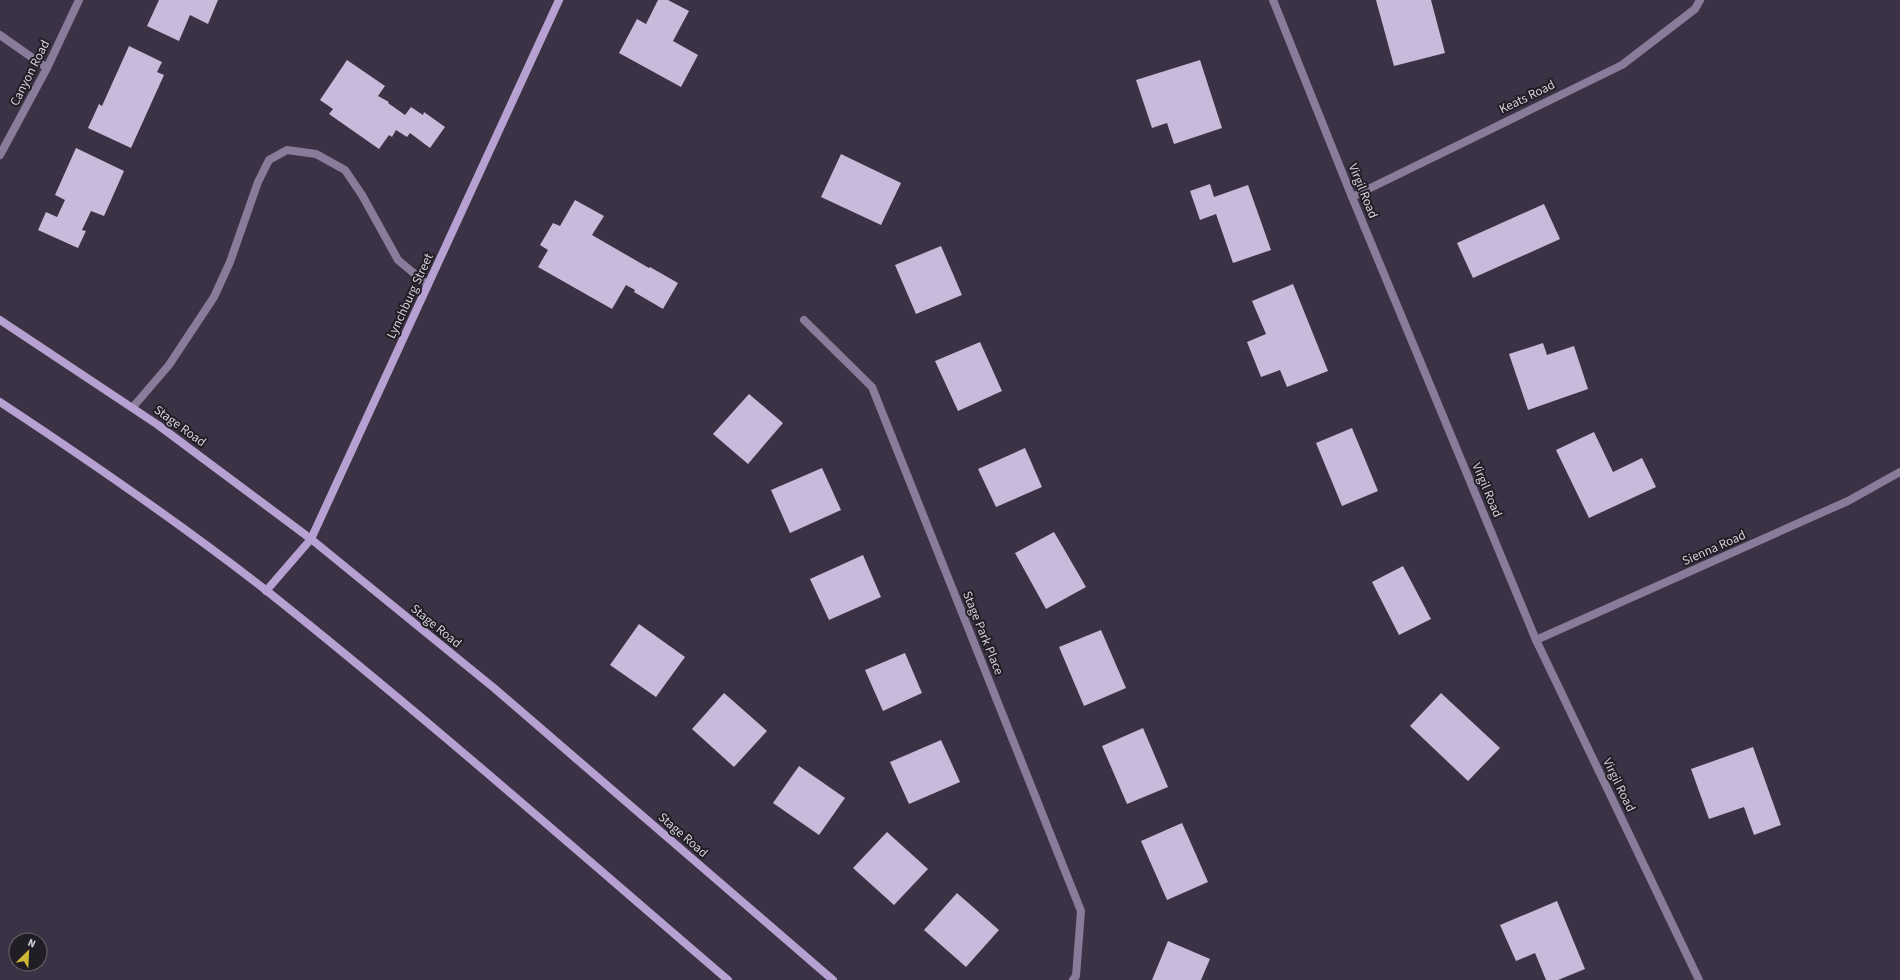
<svg xmlns="http://www.w3.org/2000/svg" width="1900" height="980" font-family="'Source Sans 3',sans-serif">
  <style>
    .building { fill: #c8bada }
    .lines { fill: none; stroke-linecap: round; stroke-linejoin: round }
    .lane { stroke: #897b9a; stroke-width: 8 }
    .street { stroke: #897b9a; stroke-width: 8 }
    .secondary { stroke: #b6a1d2; stroke-width: 8 }
    .labels { text-anchor: middle; dominant-baseline: central; stroke-width: 4; stroke-linejoin: round; paint-order: stroke }
    .street-label { font-size: 13px; fill: #d4d0db; stroke: #211d25 }
  </style>
  <rect width="100%" height="100%" fill="#3b3345"/>
  <g class="building">
    <polygon points="159,0 218,0 208,24 190,15 179,41 147,26"/>
    <polygon points="658,0 668,0 689,11 673,41 698,55 681,87 619,53 637,19 646,24"/>
    <polygon points="1376,0 1431,0 1445,53 1394,66"/>
    <polygon points="129,46 162,62 157,72 164,75 131,148 88,128 99,104 102,106"/>
    <polygon points="347,60 385,86 378,96 389,102 388,103 405,115 411,107 423,115 424,112 445,127 430,148 410,133 407,137 396,130 392,137 389,135 379,149 329,114 333,109 320,100"/>
    <polygon points="1200,60 1222,128 1174,144 1167,123 1152,128 1136,80"/>
    <polygon points="76,148 124,171 104,216 91,211 82,230 86,231 78,248 38,230 46,212 57,217 65,200 55,195"/>
    <polygon points="841,154 901,183 881,225 821,197"/>
    <polygon points="1210,184 1214,197 1248,185 1271,250 1233,263 1216,214 1200,220 1190,191"/>
    <polygon points="575,200 604,216 592,235 649,268 650,267 678,283 663,309 634,292 635,290 626,285 612,309 538,267 548,250 540,245 553,223 560,226"/>
    <polygon points="1544,204 1560,239 1473,278 1457,243"/>
    <polygon points="941,246 962,295 916,314 895,265"/>
    <polygon points="1293,284 1328,371 1287,387 1280,370 1261,377 1247,342 1266,334 1252,301"/>
    <polygon points="980,342 1002,391 958,411 935,361"/>
    <polygon points="1543,343 1547,355 1574,346 1588,389 1528,410 1509,354"/>
    <polygon points="749,394 783,423 748,464 713,434"/>
    <polygon points="1352,428 1378,491 1342,506 1316,443"/>
    <polygon points="1594,432 1613,472 1642,458 1656,487 1589,518 1556,450"/>
    <polygon points="1025,448 1042,487 996,507 978,469"/>
    <polygon points="822,468 841,510 790,533 771,490"/>
    <polygon points="1054,532 1086,587 1046,609 1015,553"/>
    <polygon points="863,555 881,597 829,620 810,579"/>
    <polygon points="1403,566 1431,619 1399,635 1372,582"/>
    <polygon points="639,624 685,657 656,697 610,665"/>
    <polygon points="1101,630 1126,688 1084,706 1059,647"/>
    <polygon points="905,653 922,693 883,711 865,670"/>
    <polygon points="724,693 767,731 734,767 692,729"/>
    <polygon points="1441,693 1500,748 1468,781 1410,726"/>
    <polygon points="1143,728 1168,787 1127,804 1102,746"/>
    <polygon points="941,740 960,782 909,804 890,762"/>
    <polygon points="1753,747 1781,825 1754,835 1744,807 1709,819 1691,769"/>
    <polygon points="799,766 845,798 819,835 773,803"/>
    <polygon points="1182,823 1208,882 1167,900 1141,841"/>
    <polygon points="887,832 928,869 894,905 853,868"/>
    <polygon points="957,893 999,930 966,967 924,930"/>
    <polygon points="1557,901 1585,969 1558,980 1546,980 1535,953 1516,961 1500,925"/>
    <polygon points="1168,941 1210,959 1201,980 1152,980"/>
  </g>
  <g class="lines">
    <polyline class="lane" points="133,407 169,365 214,297 230,262 258,182 269,160 287,150 316,154 345,170 362,195 398,260 428,285"/>
    <g class="street">
      <polyline points="1273,0 1352,197 1536,640 1699,980"/>
      <polyline points="0,35 47,68"/>
      <polyline points="0,155 47,68 79,0"/>
      <polyline points="1352,197 1622,65 1695,9 1700,0"/>
      <polyline points="804,320 872,387 1081,911 1076,976 1073,980"/>
      <polyline points="1536,640 1848,501 1900,472"/>
    </g>
    <g class="secondary">
      <polyline points="0,320 158,425 311,539 494,688 833,980"/>
      <path d="M0,402c91,60 181,122 267,189 157,125 308,258 461,389"/>
      <polyline points="266,591 311,539 559,0"/>
    </g>
  </g>
  <g class="labels">
    <g class="street-label">
      <text transform="translate(30 73) rotate(-63)">Canyon Road</text>
      <text transform="translate(1527 97) rotate(-26)">Keats Road</text>
      <text transform="translate(1363 191) rotate(68)">Virgil Road</text>
      <text transform="translate(410 296) rotate(-65)">Lynchburg Street</text>
      <text transform="translate(180 426) rotate(36)">Stage Road</text>
      <text transform="translate(1487 490) rotate(67)">Virgil Road</text>
      <text transform="translate(1714 548) rotate(-24)">Sienna Road</text>
      <text transform="translate(436 626) rotate(39)">Stage Road</text>
      <text transform="translate(983 633) rotate(68)">Stage Park Place</text>
      <text transform="translate(1619 785) rotate(64)">Virgil Road</text>
      <text transform="translate(683 835) rotate(41)">Stage Road</text>
    </g>
  </g>
  <g transform="translate(28 952) rotate(24)"><circle r="19" fill="#211d25" stroke="#69656e"/>
  <path d="M0-3L7 15L0 10L-7 15Z" fill="#d1b736"/>
  <text y="-6" font-size="11" font-weight="bold" text-anchor="middle" fill="#d4d0db">N</text>
  </g>
</svg>
